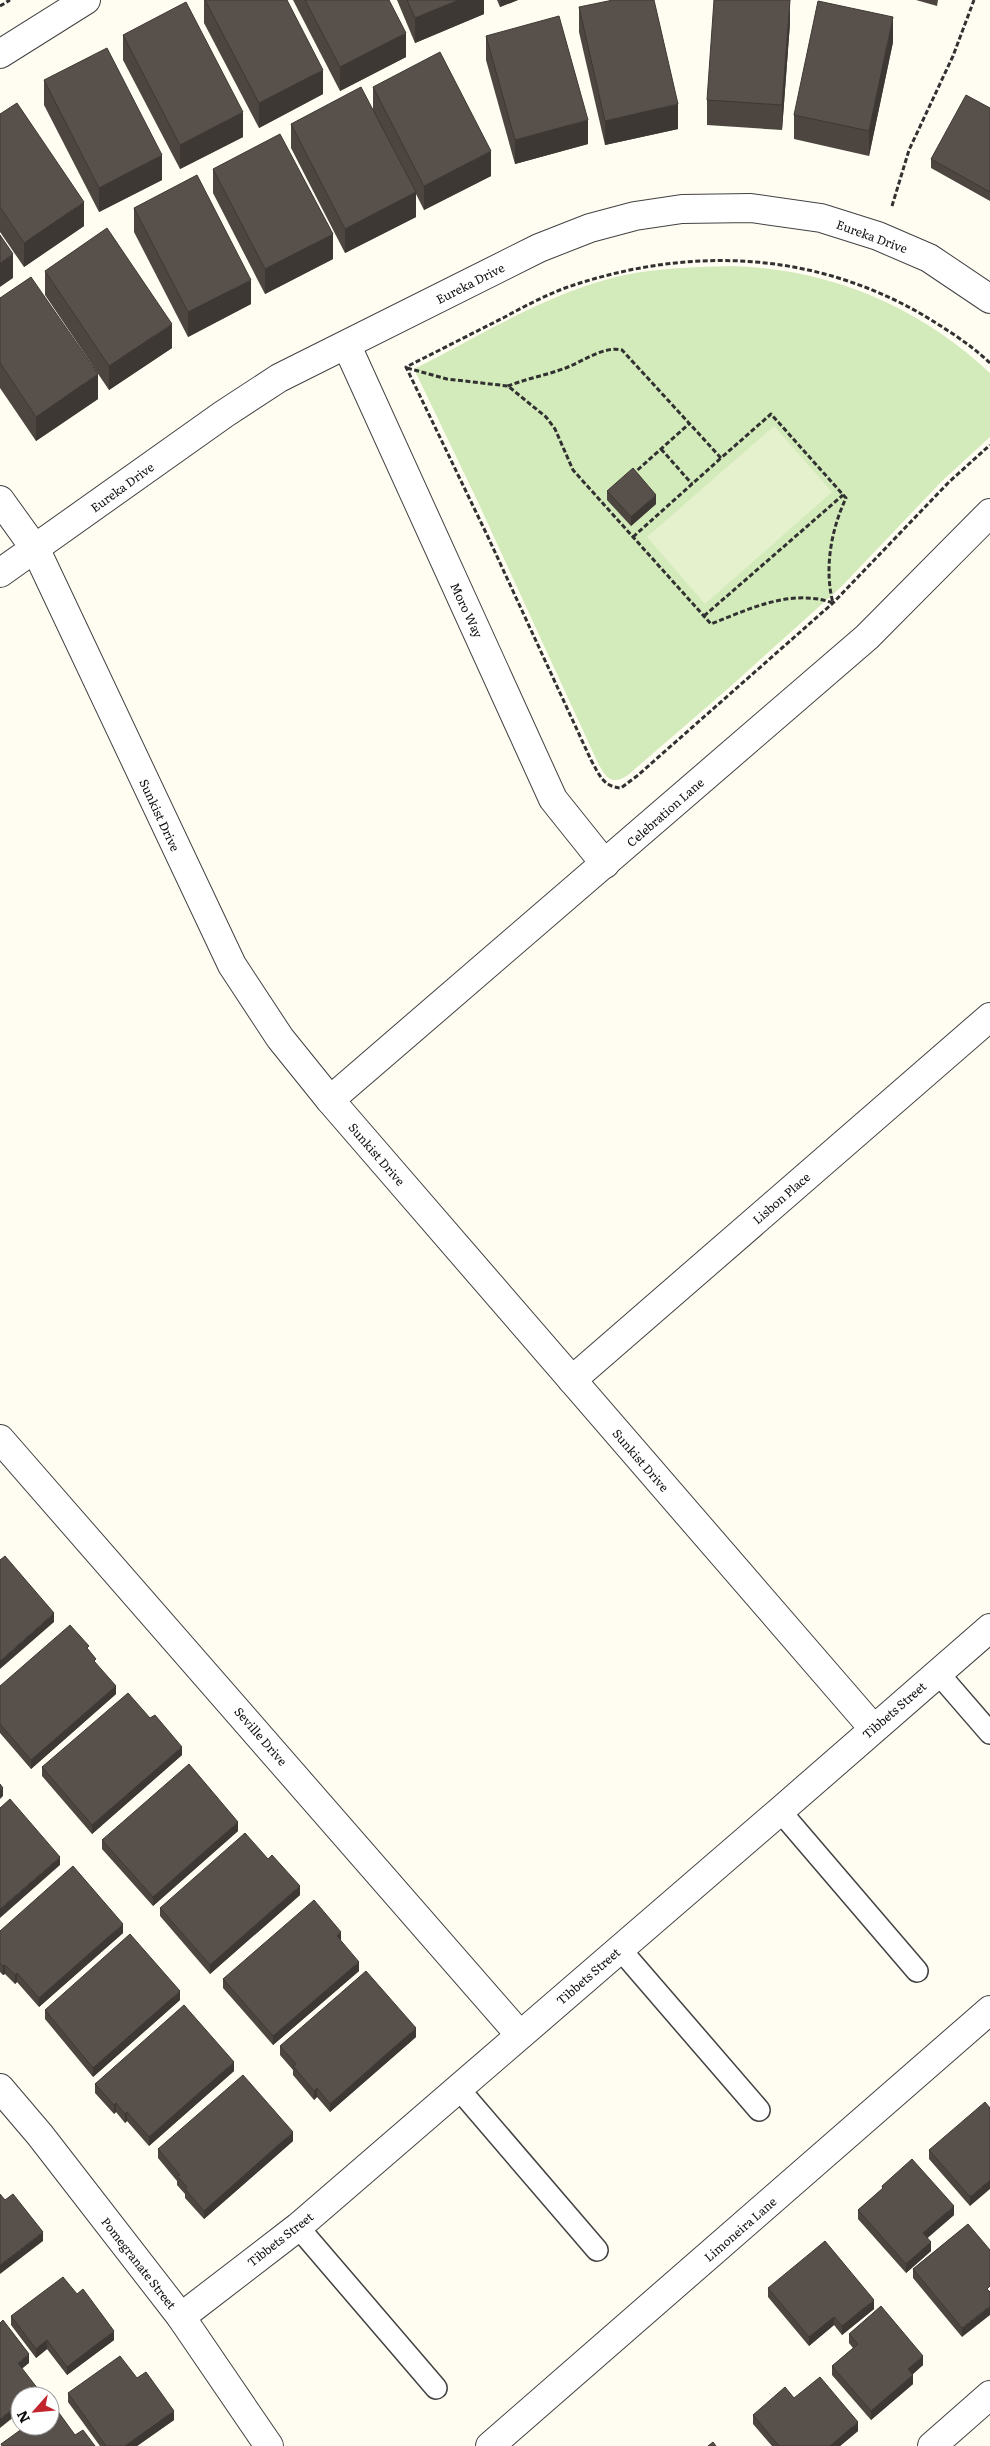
<svg xmlns="http://www.w3.org/2000/svg" width="990" height="2446" font-family="Literata,serif">
  <style>
    .green { fill: #d3eaba }
    .pitch { fill: #e5f1cc }
    .lines { fill: none; stroke-linecap: round; stroke-linejoin: round }
    .service-casing { stroke: #424242; stroke-width: 24 }
    .minor-casing { stroke: #424242; stroke-width: 30 }
    .path { stroke: #313131; stroke-width: 3; stroke-dasharray: 5 2.5; stroke-linecap: butt }
    .service { stroke: #fff; stroke-width: 21 }
    .minor { stroke: #fff; stroke-width: 28 }
    .wall { fill: #4c4540 }
    .shaded-wall { fill: #3e3834 }
    .building { fill: #58504b; stroke: #3e3834 }
    .labels { text-anchor: middle; dominant-baseline: central; stroke-width: 5; stroke-linejoin: round; paint-order: stroke }
    .street-label { font-size: 12px; fill: #0f0f0f; stroke: #fff }
  </style>
  <rect width="100%" height="100%" fill="#fffcf1"/>
  <path class="green" d="M730,266c98,2 189,40 260,107v64l-48,44 -100,105 -111,100 -103,89c-18,12 -23,1 -31,-14l-120,-261 -63,-131c70,-35 142,-82 221,-96 31,-5 64,-6 95,-7z"/>
  <polygon class="pitch" points="774,426 832,492 705,604 647,537"/>
  <g class="lines">
    <g class="service-casing">
      <g id="service">
        <polyline points="938,1673 990,1733"/>
        <polyline points="780,1811 917,1971"/>
        <polyline points="620,1949 759,2110"/>
        <polyline points="458,2088 597,2250"/>
        <polyline points="298,2227 436,2388"/>
      </g>
    </g>
    <g class="minor-casing">
      <g id="minor">
        <polyline points="0,54 86,0"/>
        <polyline points="347,346 553,799 605,864"/>
        <polyline points="0,500 36,550 232,965 280,1038 330,1100 873,1728"/>
        <polyline points="0,573 224,414 279,378 539,248 590,228 635,216 682,209 751,208 821,218 878,236 929,258 990,299"/>
        <polyline points="330,1100 867,637 990,513"/>
        <polyline points="572,1380 990,1017"/>
        <polyline points="0,1439 520,2035"/>
        <polyline points="0,2088 40,2135 181,2317 269,2446"/>
        <polyline points="181,2317 298,2227 780,1811 990,1628"/>
        <polyline points="490,2446 990,2010"/>
        <polyline points="932,2446 990,2395"/>
      </g>
    </g>
    <g class="path">
      <polyline points="0,6 10,0"/>
      <polyline points="892,206 909,150 953,56 974,0"/>
      <path d="M990,363c-20,-19 -44,-34 -67,-48 -112,-65 -237,-69 -358,-27 -21,8 -42,19 -62,30 -32,16 -65,33 -97,49l82,170 103,223c8,14 12,27 30,28l16,-12 196,-173 116,-121 41,-37"/>
      <path d="M407,368l40,11 61,7 38,31 9,12 18,41 138,154c38,-15 81,-36 122,-21 -9,-34 -2,-73 13,-105l-75,-84 -50,44 -99,-108c-18,-4 -37,10 -54,17 -20,8 -40,11 -60,19"/>
      <polyline points="661,449 692,484"/>
      <polyline points="632,475 690,423"/>
      <polyline points="633,537 721,458"/>
      <polyline points="704,616 843,495"/>
    </g>
    <use href="#service" class="service"/>
    <use href="#minor" class="minor"/>
  </g>
  <g class="wall">
    <polygon points="204,0 287,0 323,94 259,128 204,23"/>
    <polygon points="293,0 389,0 406,57 340,91"/>
    <polygon points="397,0 484,0 484,14 415,43"/>
    <polygon points="497,0 518,0 500,7"/>
    <polygon points="916,0 938,0 937,6"/>
    <polygon points="579,7 678,129 605,145 579,32"/>
    <polygon points="790,23 782,130 707,125 707,100"/>
    <polygon points="123,35 243,137 180,169 123,60"/>
    <polygon points="486,36 588,144 515,164 486,60"/>
    <polygon points="893,42 869,156 794,139 794,115"/>
    <polygon points="44,80 162,180 99,212 44,105"/>
    <polygon points="373,87 491,176 424,210 416,194 416,217 345,253 291,148 291,124 373,109"/>
    <polygon points="990,108 990,201 931,168 931,159"/>
    <polygon points="0,114 84,226 24,267 0,232"/>
    <polygon points="213,169 333,259 265,294 213,193"/>
    <polygon points="134,208 251,304 188,337 134,232"/>
    <polygon points="45,271 172,348 109,390 45,295"/>
    <polygon points="0,298 98,399 36,441 0,388"/>
    <polygon points="607,491 656,504 631,526 607,500"/>
    <polygon points="89,1650 96,1664 116,1694 31,1769 0,1733 0,1686"/>
    <polygon points="150,1718 182,1755 92,1834 42,1776 42,1767"/>
    <polygon points="238,1831 153,1906 102,1849 102,1840"/>
    <polygon points="268,1859 300,1895 210,1974 160,1916 160,1908"/>
    <polygon points="0,1931 123,1933 39,2007 17,1982 15,1984 5,1974 3,1975 0,1972"/>
    <polygon points="341,1941 359,1971 273,2045 223,1988 223,1979"/>
    <polygon points="180,2000 93,2077 45,2019 45,2010"/>
    <polygon points="416,2037 330,2112 317,2097 314,2100 293,2075 293,2070 280,2055 280,2046"/>
    <polygon points="234,2071 149,2146 127,2121 125,2123 116,2112 114,2114 95,2093 95,2084"/>
    <polygon points="990,2108 970,2206 929,2159 929,2150"/>
    <polygon points="293,2141 204,2219 185,2198 185,2194 177,2185 177,2181 158,2158 158,2149"/>
    <polygon points="882,2186 954,2215 927,2238 931,2251 906,2273 858,2219 858,2210 882,2189"/>
    <polygon points="968,2224 962,2337 913,2278 913,2269"/>
    <polygon points="768,2288 874,2309 842,2335 834,2325 809,2346 768,2297"/>
    <polygon points="11,2316 114,2340 67,2375 47,2349 36,2358 11,2325"/>
    <polygon points="849,2334 923,2365 913,2374 913,2384 871,2420 832,2375 832,2366 853,2348 849,2343"/>
    <polygon points="137,2378 174,2420 137,2446 100,2446 68,2402 68,2393"/>
    <polygon points="794,2398 858,2431 840,2446 772,2446 753,2424 753,2415"/>
  </g>
  <g class="shaded-wall">
    <polygon points="459,0 484,0 484,14 415,43 415,18"/>
    <polygon points="500,0 518,0 500,7"/>
    <polygon points="790,0 790,23 782,130 782,105"/>
    <polygon points="893,17 893,42 869,156 869,131"/>
    <polygon points="406,33 406,57 340,91 340,67"/>
    <polygon points="323,70 323,94 259,128 259,103"/>
    <polygon points="678,104 678,129 605,145 605,121"/>
    <polygon points="243,112 243,137 180,169 180,145"/>
    <polygon points="588,120 588,144 515,164 515,140"/>
    <polygon points="491,151 491,176 424,210 424,186"/>
    <polygon points="162,155 162,180 99,212 99,188"/>
    <polygon points="416,192 416,217 345,253 345,229"/>
    <polygon points="84,202 84,226 24,267 24,243"/>
    <polygon points="333,234 333,259 265,294 265,269"/>
    <polygon points="13,254 13,278 0,287 0,263"/>
    <polygon points="251,280 251,304 188,337 188,312"/>
    <polygon points="172,324 172,348 109,390 109,366"/>
    <polygon points="98,374 98,399 36,441 36,417"/>
    <polygon points="656,495 656,504 631,526 631,517"/>
    <polygon points="54,1613 54,1622 0,1669 0,1661"/>
    <polygon points="116,1686 116,1694 31,1769 31,1760"/>
    <polygon points="182,1747 182,1755 92,1834 92,1825"/>
    <polygon points="3,1788 3,1796 0,1799 0,1791"/>
    <polygon points="238,1822 238,1831 153,1906 153,1897"/>
    <polygon points="60,1857 60,1865 0,1918 0,1909"/>
    <polygon points="300,1886 300,1895 210,1974 210,1965"/>
    <polygon points="123,1924 123,1933 39,2007 39,1998"/>
    <polygon points="341,1932 341,1941 337,1936"/>
    <polygon points="359,1962 359,1971 273,2045 273,2036"/>
    <polygon points="5,1965 5,1974 3,1975 3,1966"/>
    <polygon points="17,1973 17,1982 15,1984 15,1975"/>
    <polygon points="180,1991 180,2000 93,2077 93,2068"/>
    <polygon points="416,2028 416,2037 330,2112 330,2104"/>
    <polygon points="234,2062 234,2071 149,2146 149,2137"/>
    <polygon points="317,2088 317,2097 314,2100 314,2091"/>
    <polygon points="116,2103 116,2112 114,2114 114,2105"/>
    <polygon points="127,2112 127,2121 125,2123 125,2114"/>
    <polygon points="293,2132 293,2141 204,2219 204,2211"/>
    <polygon points="990,2180 990,2189 970,2206 970,2197"/>
    <polygon points="954,2206 954,2215 923,2242 923,2233"/>
    <polygon points="43,2232 43,2241 0,2274 0,2265"/>
    <polygon points="931,2242 931,2251 906,2273 906,2264"/>
    <polygon points="874,2300 874,2309 842,2335 842,2326"/>
    <polygon points="990,2306 990,2315 962,2337 962,2328"/>
    <polygon points="834,2317 834,2325 809,2346 809,2337"/>
    <polygon points="114,2331 114,2340 67,2375 67,2367"/>
    <polygon points="47,2340 47,2349 36,2358 36,2349"/>
    <polygon points="29,2354 29,2363 18,2372 18,2363"/>
    <polygon points="923,2356 923,2365 908,2378 908,2369"/>
    <polygon points="913,2375 913,2384 871,2420 871,2411"/>
    <polygon points="38,2389 38,2396 29,2396"/>
    <polygon points="20,2403 20,2412 0,2428 0,2419"/>
    <polygon points="174,2411 174,2420 137,2446 125,2446"/>
    <polygon points="858,2422 858,2431 840,2446 830,2446"/>
  </g>
  <g class="building">
    <polygon points="205,0 287,0 323,70 259,103"/>
    <polygon points="305,0 389,0 406,33 340,67"/>
    <polygon points="407,0 459,0 415,18"/>
    <polygon points="613,0 654,0 678,104 605,121 579,7"/>
    <polygon points="714,0 790,0 782,105 707,100"/>
    <polygon points="818,1 893,17 869,131 794,115"/>
    <polygon points="186,2 243,112 180,145 123,35"/>
    <polygon points="559,16 588,120 515,140 486,36"/>
    <polygon points="107,48 162,155 99,188 44,80"/>
    <polygon points="440,52 491,151 424,186 373,87"/>
    <polygon points="361,87 416,192 345,229 291,124"/>
    <polygon points="966,95 990,108 990,192 931,159"/>
    <polygon points="17,103 84,202 24,243 0,207 0,114"/>
    <polygon points="280,134 333,234 265,269 213,169"/>
    <polygon points="197,175 251,280 188,312 134,208"/>
    <polygon points="107,228 172,324 109,366 45,271"/>
    <polygon points="0,235 13,254 0,263"/>
    <polygon points="31,277 98,374 36,417 0,363 0,298"/>
    <polygon points="633,468 656,495 631,517 607,491"/>
    <polygon points="5,1556 54,1613 0,1661 0,1560"/>
    <polygon points="70,1625 89,1646 87,1648 96,1659 94,1661 116,1686 31,1760 0,1724 0,1686"/>
    <polygon points="128,1693 150,1718 155,1715 182,1747 92,1825 42,1767"/>
    <polygon points="189,1764 238,1822 153,1897 102,1840"/>
    <polygon points="0,1784 3,1788 0,1791"/>
    <polygon points="10,1799 60,1857 0,1909 0,1808"/>
    <polygon points="245,1833 268,1859 272,1855 300,1886 210,1965 160,1908"/>
    <polygon points="73,1866 123,1924 39,1998 17,1973 15,1975 5,1965 3,1966 0,1963 0,1931"/>
    <polygon points="314,1900 341,1932 337,1936 359,1962 273,2036 223,1979"/>
    <polygon points="130,1934 180,1991 93,2068 45,2010"/>
    <polygon points="366,1971 416,2028 330,2104 317,2088 314,2091 293,2066 296,2064 280,2046"/>
    <polygon points="184,2005 234,2062 149,2137 127,2112 125,2114 116,2103 114,2105 95,2084"/>
    <polygon points="243,2075 293,2132 204,2211 185,2189 187,2187 177,2176 180,2175 158,2149"/>
    <polygon points="985,2102 990,2108 990,2180 970,2197 929,2150"/>
    <polygon points="912,2159 954,2206 923,2233 931,2242 906,2264 858,2210 883,2188 882,2186"/>
    <polygon points="0,2194 5,2200 13,2194 43,2232 0,2265"/>
    <polygon points="968,2224 990,2250 990,2286 987,2289 990,2292 990,2306 962,2328 913,2269"/>
    <polygon points="825,2241 874,2300 842,2326 834,2317 809,2337 768,2288"/>
    <polygon points="63,2277 77,2294 83,2289 114,2331 67,2367 47,2340 36,2349 11,2316"/>
    <polygon points="881,2306 923,2356 908,2369 913,2375 871,2411 832,2366 858,2344 849,2334"/>
    <polygon points="3,2320 29,2354 18,2363 38,2389 29,2396 20,2396 20,2403 0,2419 0,2323"/>
    <polygon points="120,2356 137,2378 146,2372 174,2411 125,2446 106,2446 68,2393"/>
    <polygon points="820,2377 858,2422 830,2446 779,2446 753,2415 785,2387 794,2398"/>
    <polygon points="54,2406 75,2435 83,2430 95,2446 2,2446 1,2444 26,2426 50,2426 50,2409"/>
    <polygon points="713,2442 716,2446 708,2446"/>
  </g>
  <g class="labels">
    <g class="street-label">
      <text transform="translate(872 236) rotate(20)">Eureka Drive</text>
      <text transform="translate(470 283) rotate(-27)">Eureka Drive</text>
      <text transform="translate(122 487) rotate(-36)">Eureka Drive</text>
      <text transform="translate(467 610) rotate(65)">Moro Way</text>
      <text transform="translate(665 812) rotate(-41)">Celebration Lane</text>
      <text transform="translate(160 815) rotate(65)">Sunkist Drive</text>
      <text transform="translate(377 1154) rotate(49)">Sunkist Drive</text>
      <text transform="translate(781 1198) rotate(-41)">Lisbon Place</text>
      <text transform="translate(641 1460) rotate(49)">Sunkist Drive</text>
      <text transform="translate(894 1710) rotate(-41)">Tibbets Street</text>
      <text transform="translate(261 1736) rotate(49)">Seville Drive</text>
      <text transform="translate(588 1976) rotate(-41)">Tibbets Street</text>
      <text transform="translate(740 2229) rotate(-41)">Limoneira Lane</text>
      <text transform="translate(280 2239) rotate(-38)">Tibbets Street</text>
      <text transform="translate(139 2263) rotate(52)">Pomegranate Street</text>
    </g>
  </g>
  <g transform="translate(35 2411) rotate(243)"><circle r="24" fill="#ffffff" stroke="#9f9f9f"/>
  <path d="M0-4L9 19L0 12L-9 19Z" fill="#c1252d"/>
  <text y="-8" font-size="14" font-weight="bold" text-anchor="middle" fill="#0f0f0f">N</text>
  </g>
</svg>
